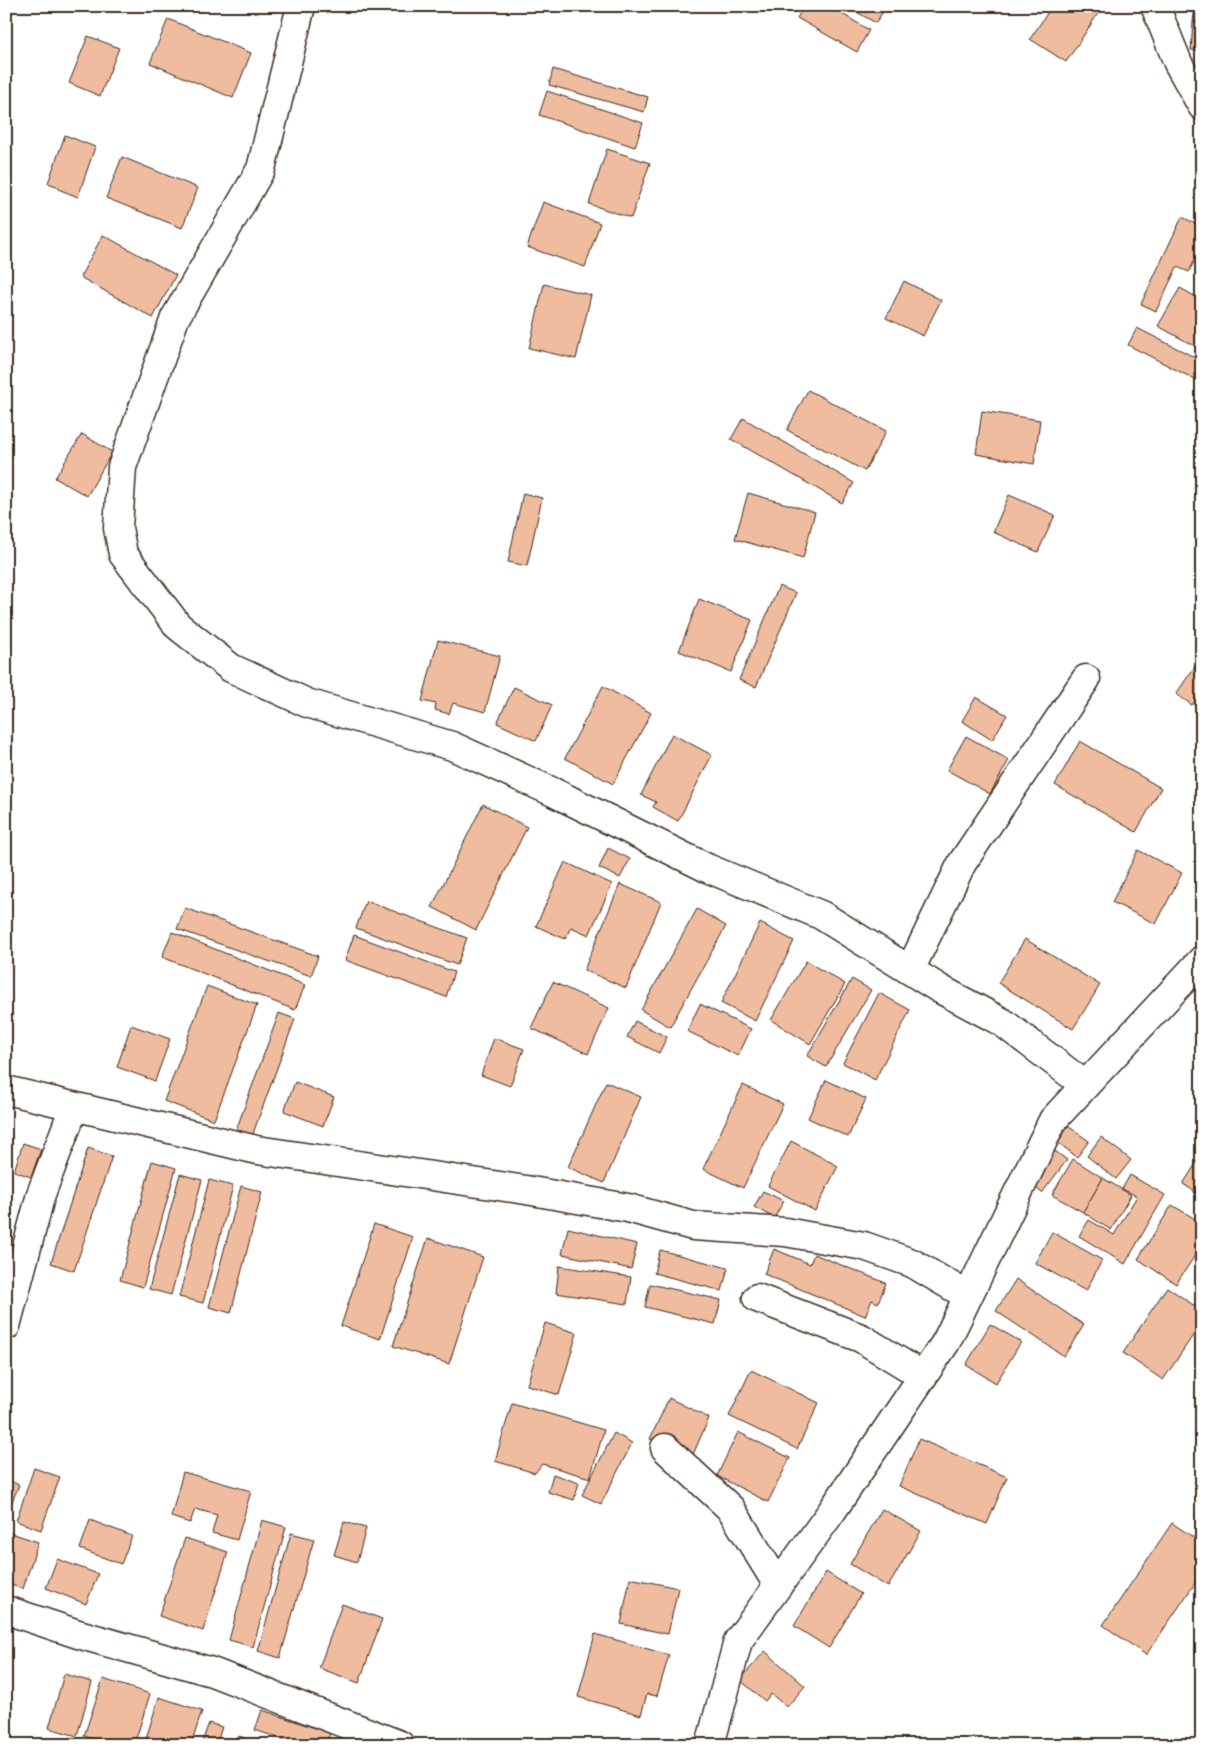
<svg xmlns="http://www.w3.org/2000/svg" width="1208" height="1751" font-family="'Playpen Sans',sans-serif">
  <style>
    .building { fill: #efbca0; stroke: #3b2a1e }
    .lines { fill: none; stroke-linecap: round; stroke-linejoin: round }
    .minor-casing { stroke: #3b2a1e; stroke-width: 31 }
    .minor { stroke: #fff; stroke-width: 28 }
  </style>
  <rect width="100%" height="100%" fill="#fff"/>
  <filter id="ink" filterUnits="userSpaceOnUse"><feTurbulence type="fractalNoise" baseFrequency=".02" numOctaves="2"/><feDisplacementMap in="SourceGraphic" scale="10" xChannelSelector="R" yChannelSelector="G"/><feConvolveMatrix kernelMatrix="1 2 1 2 8 2 1 2 1" color-interpolation-filters="sRGB"/></filter>
  <g filter="url(#ink)">
    <g class="building">
      <polygon points="804,6 829,6 869,30 857,52 797,18"/>
      <polygon points="846,6 886,6 876,23"/>
      <polygon points="1052,6 1103,6 1066,62 1030,39"/>
      <polygon points="1195,6 1202,6 1202,23 1193,22"/>
      <polygon points="168,19 251,53 233,98 150,63"/>
      <polygon points="1193,22 1202,23 1202,51 1191,50"/>
      <polygon points="88,36 119,48 100,96 69,83"/>
      <polygon points="553,69 648,97 644,112 549,85"/>
      <polygon points="547,91 643,123 635,147 539,115"/>
      <polygon points="65,135 95,147 78,197 58,189 59,187 48,183"/>
      <polygon points="607,149 650,163 631,218 589,204"/>
      <polygon points="122,157 198,188 182,228 106,198"/>
      <polygon points="543,202 600,223 585,267 527,247"/>
      <polygon points="1182,217 1202,227 1202,245 1189,272 1177,267 1156,311 1141,304"/>
      <polygon points="103,235 176,275 153,318 80,277"/>
      <polygon points="904,281 941,300 923,336 886,318"/>
      <polygon points="544,284 591,295 576,359 529,348"/>
      <polygon points="1180,288 1202,300 1202,350 1158,326"/>
      <polygon points="1137,328 1202,361 1202,383 1128,345"/>
      <polygon points="808,390 886,431 865,471 787,430"/>
      <polygon points="982,411 1040,420 1034,464 976,454"/>
      <polygon points="743,418 854,483 842,503 731,439"/>
      <polygon points="82,434 112,452 87,496 55,478"/>
      <polygon points="523,493 542,498 527,566 508,562"/>
      <polygon points="748,493 815,512 803,558 735,539"/>
      <polygon points="1009,495 1055,515 1038,552 993,532"/>
      <polygon points="779,586 796,593 756,687 739,680"/>
      <polygon points="699,599 752,620 731,672 679,651"/>
      <polygon points="438,640 500,656 485,712 453,703 449,714 435,710 436,704 422,701"/>
      <polygon points="1202,656 1202,691 1192,705 1176,694"/>
      <polygon points="603,686 651,713 613,784 565,758"/>
      <polygon points="514,687 552,705 536,741 497,723"/>
      <polygon points="976,697 1007,715 992,740 962,721"/>
      <polygon points="672,734 712,755 678,821 653,807 656,802 641,795"/>
      <polygon points="966,736 1009,760 990,794 947,770"/>
      <polygon points="1080,741 1161,788 1136,832 1055,785"/>
      <polygon points="483,804 527,827 476,930 432,907"/>
      <polygon points="608,848 630,859 620,878 599,868"/>
      <polygon points="1138,850 1182,873 1156,924 1112,902"/>
      <polygon points="565,862 612,884 589,935 571,927 565,939 536,926"/>
      <polygon points="620,884 661,902 626,988 584,970"/>
      <polygon points="366,901 467,938 457,965 356,928"/>
      <polygon points="185,908 318,956 311,976 177,929"/>
      <polygon points="697,909 726,926 670,1027 641,1010"/>
      <polygon points="760,923 794,941 755,1021 721,1003"/>
      <polygon points="172,932 305,985 295,1010 162,957"/>
      <polygon points="354,935 454,972 446,997 345,960"/>
      <polygon points="1025,939 1100,985 1073,1029 998,983"/>
      <polygon points="806,961 845,984 810,1044 771,1020"/>
      <polygon points="852,979 871,990 826,1067 807,1056"/>
      <polygon points="553,982 609,1008 588,1054 531,1028"/>
      <polygon points="207,986 257,1005 214,1120 164,1101"/>
      <polygon points="879,993 910,1010 875,1080 843,1063"/>
      <polygon points="700,1004 751,1029 738,1056 687,1031"/>
      <polygon points="279,1013 295,1019 251,1139 235,1133"/>
      <polygon points="635,1021 667,1037 659,1053 627,1037"/>
      <polygon points="131,1025 170,1039 155,1081 117,1067"/>
      <polygon points="494,1038 524,1049 510,1086 481,1075"/>
      <polygon points="826,1080 866,1099 848,1137 808,1118"/>
      <polygon points="295,1082 334,1097 323,1126 284,1111"/>
      <polygon points="606,1082 641,1097 604,1183 568,1167"/>
      <polygon points="743,1085 783,1104 743,1188 703,1169"/>
      <polygon points="1068,1126 1089,1141 1077,1157 1057,1142"/>
      <polygon points="1101,1137 1131,1160 1116,1179 1087,1156"/>
      <polygon points="791,1141 838,1166 815,1211 768,1186"/>
      <polygon points="23,1143 41,1149 31,1177 14,1171"/>
      <polygon points="88,1148 112,1156 74,1271 51,1263"/>
      <polygon points="1055,1151 1067,1160 1042,1193 1031,1184"/>
      <polygon points="1202,1154 1202,1196 1183,1184"/>
      <polygon points="1073,1159 1103,1178 1083,1212 1052,1195"/>
      <polygon points="152,1161 176,1168 143,1287 120,1280"/>
      <polygon points="180,1174 202,1180 171,1295 149,1289"/>
      <polygon points="1130,1175 1165,1195 1125,1264 1079,1236 1089,1220 1114,1235 1137,1196 1122,1189"/>
      <polygon points="1103,1178 1131,1195 1111,1230 1083,1212"/>
      <polygon points="209,1180 233,1186 203,1303 179,1297"/>
      <polygon points="241,1186 262,1192 231,1313 209,1307"/>
      <polygon points="763,1191 784,1201 774,1218 754,1207"/>
      <polygon points="1172,1205 1202,1223 1202,1245 1176,1284 1138,1259"/>
      <polygon points="374,1224 413,1237 380,1339 341,1326"/>
      <polygon points="568,1228 637,1244 631,1269 562,1254"/>
      <polygon points="1052,1232 1102,1260 1086,1291 1035,1263"/>
      <polygon points="428,1238 483,1257 449,1364 393,1346"/>
      <polygon points="774,1249 810,1264 814,1254 886,1283 878,1303 872,1300 865,1316 764,1274"/>
      <polygon points="660,1250 728,1268 722,1291 654,1273"/>
      <polygon points="559,1266 631,1277 627,1304 556,1293"/>
      <polygon points="1016,1279 1084,1325 1064,1356 996,1311"/>
      <polygon points="650,1284 721,1300 715,1324 645,1307"/>
      <polygon points="1167,1287 1202,1311 1202,1322 1163,1380 1123,1353"/>
      <polygon points="545,1323 577,1333 559,1395 527,1385"/>
      <polygon points="990,1324 1021,1342 996,1383 966,1365"/>
      <polygon points="751,1370 819,1403 797,1449 729,1416"/>
      <polygon points="669,1398 709,1418 691,1459 650,1439"/>
      <polygon points="512,1403 604,1430 590,1478 542,1464 535,1473 495,1461"/>
      <polygon points="738,1432 790,1458 768,1502 717,1476"/>
      <polygon points="614,1433 632,1443 601,1504 582,1495"/>
      <polygon points="919,1439 1007,1477 987,1524 899,1486"/>
      <polygon points="34,1468 60,1477 41,1530 16,1521"/>
      <polygon points="183,1472 251,1491 237,1540 212,1533 217,1515 195,1509 190,1523 171,1517"/>
      <polygon points="553,1474 579,1483 574,1500 548,1492"/>
      <polygon points="6,1479 19,1485 6,1516"/>
      <polygon points="882,1509 921,1531 888,1587 850,1564"/>
      <polygon points="90,1520 132,1536 121,1564 80,1549"/>
      <polygon points="262,1520 286,1527 253,1647 229,1640"/>
      <polygon points="344,1522 366,1528 357,1562 334,1555"/>
      <polygon points="1172,1523 1202,1543 1202,1573 1146,1655 1103,1625"/>
      <polygon points="8,1532 38,1542 23,1589 6,1583 6,1538"/>
      <polygon points="291,1533 314,1539 280,1658 258,1651"/>
      <polygon points="185,1538 228,1552 203,1631 159,1616"/>
      <polygon points="57,1559 98,1574 86,1604 46,1588"/>
      <polygon points="826,1572 861,1594 829,1648 794,1626"/>
      <polygon points="630,1578 678,1588 668,1634 621,1624"/>
      <polygon points="342,1604 382,1619 359,1683 319,1668"/>
      <polygon points="595,1634 669,1655 657,1696 647,1694 641,1715 578,1697"/>
      <polygon points="765,1651 805,1686 787,1707 771,1694 765,1701 740,1680"/>
      <polygon points="64,1674 92,1682 77,1736 49,1728"/>
      <polygon points="103,1679 150,1694 134,1745 111,1745 84,1736"/>
      <polygon points="159,1697 202,1711 191,1745 144,1745"/>
      <polygon points="262,1710 330,1733 326,1745 300,1745 255,1730"/>
      <polygon points="209,1723 222,1727 216,1745 201,1745"/>
      <polygon points="239,1736 263,1745 236,1745"/>
    </g>
    <g class="lines">
      <g class="minor-casing">
        <g id="minor">
          <polyline points="301,6 261,169 175,318 122,467 118,528 123,554 178,626 231,668 307,703 452,746 553,792 707,868 821,915 940,989 1002,1022 1085,1085"/>
          <polyline points="1155,6 1178,63 1202,106"/>
          <polyline points="910,970 962,863 1086,679"/>
          <polyline points="6,1090 257,1150 526,1190 628,1208 693,1226 785,1232 864,1246 912,1263 968,1296"/>
          <polyline points="757,1298 861,1338 923,1376"/>
          <polyline points="6,1326 41,1194 74,1107"/>
          <polyline points="665,1448 731,1509 778,1585"/>
          <polyline points="6,1610 78,1634 212,1672 400,1745"/>
          <polyline points="710,1745 738,1641 832,1511 946,1342 1053,1120 1202,960"/>
        </g>
      </g>
      <use href="#minor" class="minor"/>
    </g>
  </g>
  <rect width="1208" height="1751" fill="none" stroke="#fff" stroke-width="25"/>
  <rect x="12" y="12" width="1183" height="1726" fill="none" stroke="#3b2a1e" stroke-width="2" filter="url(#ink)"/>
</svg>
